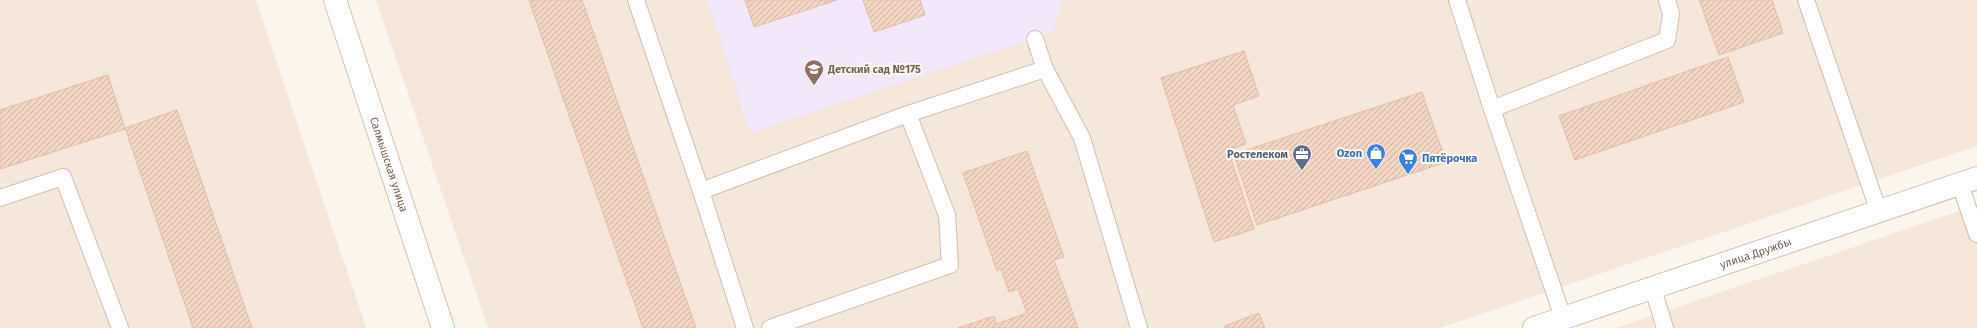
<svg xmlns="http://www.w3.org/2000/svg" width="1977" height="328" font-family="'Fira Sans',sans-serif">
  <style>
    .residential { fill: #f5e8da }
    .education { fill: #f3e8fa }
    .building { fill: url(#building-hatch); stroke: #e6bba3 }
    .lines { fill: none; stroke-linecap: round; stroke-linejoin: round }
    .lane-casing { stroke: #d1beb0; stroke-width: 18 }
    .street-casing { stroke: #d1beb0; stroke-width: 24 }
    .secondary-casing { stroke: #d6c0b0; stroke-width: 24 }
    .lane { stroke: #fff; stroke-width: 16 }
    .street { stroke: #fff; stroke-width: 22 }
    .secondary { stroke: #fff; stroke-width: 22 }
    .labels { text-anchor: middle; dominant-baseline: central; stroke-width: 4; stroke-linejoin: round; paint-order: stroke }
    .education-label { font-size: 11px; font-weight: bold; fill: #785e54; stroke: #fffaf3; text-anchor: start }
    .shop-label { font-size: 11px; font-weight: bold; fill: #366cbe; stroke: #fffaf3; text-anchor: end }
    .service-label { font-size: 11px; font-weight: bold; fill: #4e5e75; stroke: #fffaf3; text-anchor: end }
    .street-label { font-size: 11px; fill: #7a5c4d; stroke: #fffaf3 }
  </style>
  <defs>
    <pattern id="building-hatch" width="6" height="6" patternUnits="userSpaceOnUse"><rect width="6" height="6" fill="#f3d5c3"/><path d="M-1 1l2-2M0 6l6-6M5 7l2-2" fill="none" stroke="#cab0a1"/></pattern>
  </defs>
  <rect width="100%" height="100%" fill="#fdf6ec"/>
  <g class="residential">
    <polygon points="0,0 256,0 366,328 0,328"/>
    <polygon points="376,0 1977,0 1977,146 1440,328 488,328"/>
    <polygon points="1977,205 1977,328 1616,328"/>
  </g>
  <polygon class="education" points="707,0 1064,0 1053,32 750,133"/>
  <g class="building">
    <polygon points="529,0 582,0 696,328 643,328"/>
    <polygon points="745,0 837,0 754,27"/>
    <polygon points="863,0 920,0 925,15 874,32"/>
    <polygon points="1699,0 1772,0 1783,33 1719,55"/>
    <polygon points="1244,51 1259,96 1233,105 1246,144 1228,150 1254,229 1214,242 1161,78"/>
    <polygon points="1728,57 1744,102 1575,160 1559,116"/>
    <polygon points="108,75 125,129 0,169 0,110"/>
    <polygon points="1422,92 1446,162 1257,225 1234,154"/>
    <polygon points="177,110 252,328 193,328 125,128"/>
    <polygon points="1027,151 1064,257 1054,260 1078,328 958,328 994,316 996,324 1027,313 1018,289 1009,292 1001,269 997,271 963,173"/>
    <polygon points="1259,313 1265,328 1224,328 1224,326"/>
  </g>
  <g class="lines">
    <g class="lane-casing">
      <g id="lane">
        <polyline points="636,0 701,191 745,328"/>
        <polyline points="1457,0 1492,109 1563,318"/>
        <polyline points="1806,0 1879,212"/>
        <polyline points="1035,39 1045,69"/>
        <polyline points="1492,109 1667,40 1671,14 1667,0"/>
        <polyline points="1960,184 1977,234"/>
        <polyline points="701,191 908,114"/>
        <polyline points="0,198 63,177 120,328"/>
        <polyline points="1653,289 1665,328"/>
        <polyline points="770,328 950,265 947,215 908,114 1045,69 1082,138 1139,328"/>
      </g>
    </g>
    <g class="street-casing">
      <g id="street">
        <path id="s1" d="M1534,328l443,-150"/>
      </g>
    </g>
    <g class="secondary-casing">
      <g id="secondary">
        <path id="s2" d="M335,0l108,328"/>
      </g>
    </g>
    <use href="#lane" class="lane"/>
    <use href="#street" class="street"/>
    <use href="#secondary" class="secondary"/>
  </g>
  <defs>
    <g id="school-pin" transform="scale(1)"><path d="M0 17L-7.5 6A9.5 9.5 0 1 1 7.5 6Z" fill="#8d6e63" stroke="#fffaf3"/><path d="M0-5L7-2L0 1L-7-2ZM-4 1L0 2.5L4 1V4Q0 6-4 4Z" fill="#fff"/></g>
    <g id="shop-pin" transform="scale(1)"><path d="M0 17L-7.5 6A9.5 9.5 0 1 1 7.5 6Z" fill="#3f7fe0" stroke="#fffaf3"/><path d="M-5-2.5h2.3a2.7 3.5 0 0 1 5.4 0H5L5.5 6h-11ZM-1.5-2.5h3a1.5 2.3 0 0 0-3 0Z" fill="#fff"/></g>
    <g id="office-pin" transform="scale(1)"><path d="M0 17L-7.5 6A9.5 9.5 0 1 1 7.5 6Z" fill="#5c6f8a" stroke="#fffaf3"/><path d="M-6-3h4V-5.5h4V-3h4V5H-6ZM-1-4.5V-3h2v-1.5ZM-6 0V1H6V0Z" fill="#fff"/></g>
    <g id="supermarket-pin" transform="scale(1)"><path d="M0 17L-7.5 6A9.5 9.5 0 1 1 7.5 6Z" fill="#3f7fe0" stroke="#fffaf3"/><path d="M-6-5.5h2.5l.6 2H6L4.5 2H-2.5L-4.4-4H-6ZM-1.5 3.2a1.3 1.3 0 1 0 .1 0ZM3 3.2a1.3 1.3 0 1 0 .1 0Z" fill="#fff"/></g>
  </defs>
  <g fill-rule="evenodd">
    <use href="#school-pin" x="814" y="69"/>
    <use href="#shop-pin" x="1376" y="153"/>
    <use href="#office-pin" x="1302" y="154"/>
    <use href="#supermarket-pin" x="1408" y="158"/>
  </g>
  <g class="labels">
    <g class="education-label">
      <text x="828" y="69">Детский сад №175</text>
    </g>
    <g class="shop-label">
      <text x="1362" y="153">Ozon</text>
      <text x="1422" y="158" text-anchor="start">Пятёрочка</text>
    </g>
    <g class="service-label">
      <text x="1288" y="154">Ростелеком</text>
    </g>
    <g class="street-label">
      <text stroke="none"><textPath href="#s2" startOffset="173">Салмышская улица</textPath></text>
      <text stroke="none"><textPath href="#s1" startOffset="234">улица Дружбы</textPath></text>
    </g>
  </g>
</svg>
